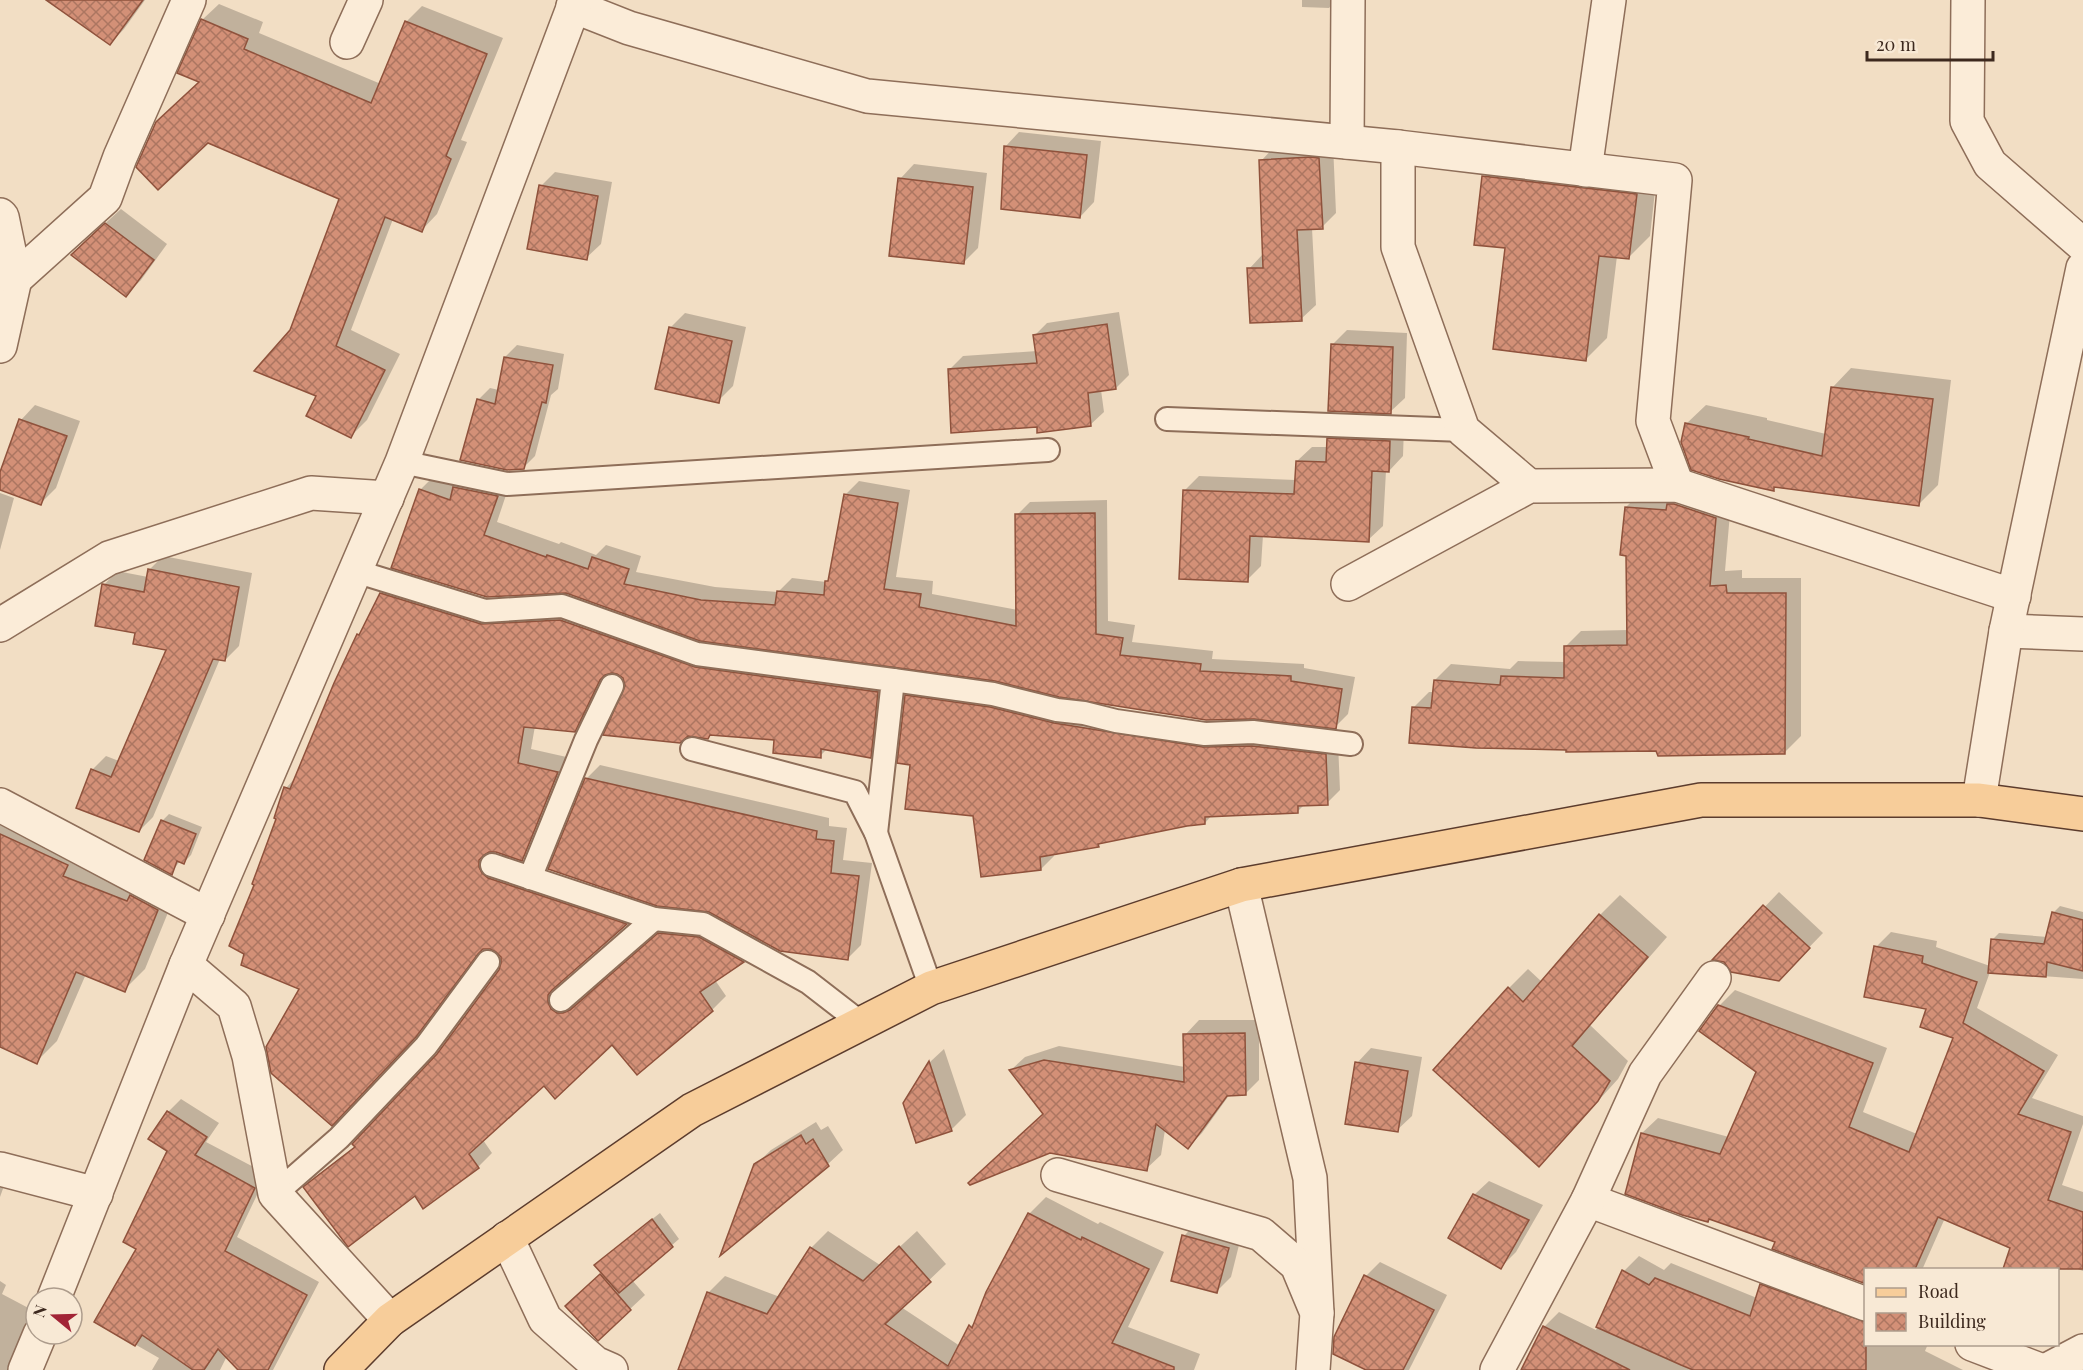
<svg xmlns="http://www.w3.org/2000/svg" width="2083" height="1370" font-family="'Playfair Display',serif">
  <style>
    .shadow { fill: #0003 }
    .building { fill: url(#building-cross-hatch); stroke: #8f523c; stroke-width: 1.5 }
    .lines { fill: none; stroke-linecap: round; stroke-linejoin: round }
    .service-casing { stroke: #8e6e59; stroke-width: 26 }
    .minor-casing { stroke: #8e6e59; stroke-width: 36 }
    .tertiary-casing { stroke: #8e6e59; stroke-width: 36 }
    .primary-casing { stroke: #5c3c2d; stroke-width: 36 }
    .service { stroke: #fbecd8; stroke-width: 22 }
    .minor { stroke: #fbecd8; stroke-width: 33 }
    .tertiary { stroke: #fbecd8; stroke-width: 33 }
    .primary { stroke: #f7cd9a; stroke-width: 33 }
  </style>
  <defs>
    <pattern id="building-cross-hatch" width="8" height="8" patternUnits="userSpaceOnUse" patternTransform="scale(1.5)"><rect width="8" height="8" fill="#d39077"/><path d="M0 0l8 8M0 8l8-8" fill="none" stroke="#ac7661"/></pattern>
  </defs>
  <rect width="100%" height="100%" fill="#f2dec4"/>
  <g class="shadow">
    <polygon points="69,0 145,0 124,29 110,44"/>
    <polygon points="1302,0 1336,0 1329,8 1302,7"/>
    <polygon points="219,4 263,22 259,33 381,84 406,22 422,6 503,38 461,140 467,142 437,214 421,231 393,219 351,330 400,354 367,420 351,436 318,395 291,331 341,198 201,81 202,20"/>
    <polygon points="1019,132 1101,141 1094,202 1080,217 1005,147"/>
    <polygon points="1333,144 1336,213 1322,227 1312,228 1316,305 1301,319 1249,269 1263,254 1261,161 1275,146"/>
    <polygon points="1505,155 1657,173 1650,236 1628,258 1617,256 1607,338 1586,359 1507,247 1484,177"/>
    <polygon points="914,164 987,173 978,248 963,263 900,179"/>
    <polygon points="555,172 612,182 601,244 586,258 541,186"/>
    <polygon points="121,209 167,244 141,280 126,295 87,240"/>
    <polygon points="1119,312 1129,375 1116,388 1101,390 1104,412 1090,425 1038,425 950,369 963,356 1037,351 1034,336 1047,323"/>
    <polygon points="685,313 746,327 733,386 718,401 670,328"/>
    <polygon points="1347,330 1407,333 1405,398 1390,412 1332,345"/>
    <polygon points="517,345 564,354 558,389 551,395 535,456 523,468 478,400 490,388 499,390 505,357"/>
    <polygon points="1851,368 1951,380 1938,485 1919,504 1776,486 1773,489 1686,424 1706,405 1767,418 1767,420 1826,434 1832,388"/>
    <polygon points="35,405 80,421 56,488 41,503 0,488 0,476 21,420"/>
    <polygon points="1343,425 1404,427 1403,456 1389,471 1386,471 1383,526 1368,540 1263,535 1261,566 1247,580 1184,491 1199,476 1296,480 1297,461 1312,447 1328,447 1328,439"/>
    <polygon points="468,474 510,483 497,522 559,544 561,542 596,555 606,545 641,556 636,572 715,587 778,592 792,578 826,582 831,577 846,494 859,481 910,490 896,577 933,581 932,594 1018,610 1017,515 1030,502 1107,500 1108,621 1135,625 1132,642 1213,651 1212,659 1304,664 1304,668 1355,677 1348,714 1335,727 995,679 566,592 487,596 420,490 433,477 457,485"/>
    <polygon points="1642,491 1731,502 1725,571 1742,570 1742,578 1801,578 1801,736 1785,752 1567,749 1413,708 1429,692 1434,692 1435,680 1451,664 1510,669 1518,661 1566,662 1565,647 1581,631 1629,630 1626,507"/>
    <polygon points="0,493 14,498 0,550"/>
    <polygon points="163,556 252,573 239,646 225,660 220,659 153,817 139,831 92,770 106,756 119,761 168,649 137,632 104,585 117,571 148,577 149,570"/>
    <polygon points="395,580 496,611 575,606 710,654 891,678 884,742 870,756 827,749 820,756 776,739 712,734 707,738 627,686 624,677 618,672 610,671 589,716 574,730 535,726 531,749 571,758 536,845 522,859 492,851 495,860 639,910 562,979 561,987 578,1000 586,997 674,920 756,947 743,961 715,980 726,996 712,1010 612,1043 544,1084 483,1140 492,1153 478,1167 424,1206 415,1194 305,1187 319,1174 355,1146 438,1055 500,971 502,957 497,950 489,947 484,948 429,1021 345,1110 301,988 256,884 278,818 286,788 296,777 358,635 363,630 381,594"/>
    <polygon points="919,683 1338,742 1340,790 1327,803 1305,804 1297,812 1212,815 1205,823 1103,841 1098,846 1053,853 1054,856 1041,869 911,763 906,696"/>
    <polygon points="600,765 829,818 829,826 847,828 843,860 872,863 861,945 848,958 586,779"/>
    <polygon points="0,791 178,888 145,969 124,990 86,974 57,1041 36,1062 0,1046"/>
    <polygon points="169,814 202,827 191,855 184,862 180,861 171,873 162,821"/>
    <polygon points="1779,892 1823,933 1793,964 1715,959"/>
    <polygon points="1620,895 1667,937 1590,1025 1628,1061 1618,1079 1558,1145 1509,988 1528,969 1542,982 1600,915"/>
    <polygon points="2060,906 2083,912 2083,979 1990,972 1977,1008 2058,1055 2032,1098 2083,1116 2083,1124 2062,1185 2083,1192 2083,1271 2058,1262 2050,1270 2023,1270 2006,1265 2012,1247 1945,1218 1922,1270 1866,1270 1710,1218 1708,1220 1642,1133 1658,1118 1729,1137 1758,1071 1719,1006 1735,990 1887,1048 1863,1112 1917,1134 1954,1037 1876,947 1891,932 1937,941 1936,947 1990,966 1992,940 1999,933 2048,937 2053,913"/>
    <polygon points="1199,1020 1259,1020 1259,1080 1245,1094 1230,1094 1202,1133 1188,1147 1165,1130 1161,1155 1146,1169 1044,1113 1011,1070 1025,1057 1059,1046 1185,1067 1185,1035"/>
    <polygon points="1371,1048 1422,1057 1412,1116 1397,1130 1357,1063"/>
    <polygon points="944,1049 966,1115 951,1130 904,1103 930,1062"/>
    <polygon points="181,1099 219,1123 206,1142 267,1174 237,1237 319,1282 273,1370 240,1370 227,1356 220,1370 152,1370 159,1358 96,1322 139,1248 169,1151 151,1138 168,1112"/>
    <polygon points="816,1122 821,1130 828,1126 843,1150 828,1164 724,1251 755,1165 771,1150"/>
    <polygon points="0,1165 10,1169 0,1197"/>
    <polygon points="1489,1181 1543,1205 1516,1252 1501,1267 1474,1195"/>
    <polygon points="1046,1197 1098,1224 1100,1222 1164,1252 1128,1327 1200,1354 1194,1370 680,1370 708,1293 725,1276 780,1297 811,1248 828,1231 880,1265 917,1231 946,1264 901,1307 960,1346 971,1326 978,1319 1029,1214"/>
    <polygon points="660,1213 679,1239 632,1280 645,1295 630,1309 582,1292 603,1272 603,1258"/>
    <polygon points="1198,1221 1242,1233 1231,1277 1216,1292 1184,1236"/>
    <polygon points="1639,1256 1664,1270 1671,1263 1757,1298 1762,1285 1777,1270 1866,1303 1866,1344 1928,1344 1925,1351 1963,1370 1523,1370 1544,1327 1559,1312 1596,1330 1624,1271"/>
    <polygon points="1380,1262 1447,1295 1409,1370 1369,1370 1366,1276"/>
    <polygon points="0,1281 6,1285 2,1294 36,1312 36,1322 21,1370 0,1370"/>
  </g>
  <g class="building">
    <polygon points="46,0 143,0 110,45"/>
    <polygon points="201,19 248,39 244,49 371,103 405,21 487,54 446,156 451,159 422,232 385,217 336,346 385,370 351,438 306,416 316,396 254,371 290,330 339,199 208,143 158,190 136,167 156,122 199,82 177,73"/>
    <polygon points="1004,146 1087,155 1080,218 1001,209"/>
    <polygon points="1311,157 1319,158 1323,229 1297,230 1302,321 1250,323 1247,268 1263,268 1259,160"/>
    <polygon points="1482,176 1637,194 1629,259 1599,256 1586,361 1493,349 1505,248 1474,245"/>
    <polygon points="898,178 973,187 964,264 889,256"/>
    <polygon points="539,185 598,196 587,260 527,249"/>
    <polygon points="105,223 154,260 126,297 71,255"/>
    <polygon points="1107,324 1116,389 1088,393 1091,426 1037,433 1037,427 951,433 948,369 1037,363 1033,335"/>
    <polygon points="669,327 732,341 719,403 655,389"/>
    <polygon points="1331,344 1393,347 1391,414 1328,411"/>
    <polygon points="504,357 553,365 546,403 542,402 524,469 507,470 460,460 477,399 495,404"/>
    <polygon points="1831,387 1933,399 1919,506 1774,487 1774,491 1719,479 1691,470 1681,442 1685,423 1749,437 1748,439 1822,456"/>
    <polygon points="19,419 67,436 41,505 0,490 0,472"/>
    <polygon points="1327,438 1390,441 1389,472 1372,471 1369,542 1250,536 1248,582 1179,579 1183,490 1294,494 1296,461 1326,462"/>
    <polygon points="453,487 498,496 484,535 546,557 547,555 588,569 592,557 629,569 624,584 701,600 775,605 777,591 824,595 825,581 828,581 844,494 898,503 884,589 921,594 919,607 1016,626 1015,514 1095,513 1096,634 1123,638 1120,655 1201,664 1200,671 1291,676 1291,681 1342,689 1336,729 1254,719 1206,720 1059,697 995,681 700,641 566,593 487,597 391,568 419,489 450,500"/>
    <polygon points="1667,504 1674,504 1716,518 1710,586 1726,585 1727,593 1786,593 1785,754 1658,756 1656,751 1566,752 1566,750 1476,748 1409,743 1412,707 1431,708 1434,680 1500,685 1501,676 1564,678 1564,646 1627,645 1626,556 1620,555 1625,507 1666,510"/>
    <polygon points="148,569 239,587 225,661 213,659 139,832 76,808 91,769 111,777 166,650 133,644 135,633 95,626 102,584 144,592"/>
    <polygon points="380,593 481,624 560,620 695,667 878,692 871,758 821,749 821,758 773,753 774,740 710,735 708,739 688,736 680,743 603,735 625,686 623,678 617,674 612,673 605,675 600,680 575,732 524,727 518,763 558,772 522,861 496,852 489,852 484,855 479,860 479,867 482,873 488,878 627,924 552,990 548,995 548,1002 551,1009 557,1013 563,1013 570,1010 658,933 699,937 744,962 700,992 713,1011 637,1075 612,1045 555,1099 544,1086 469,1154 479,1168 423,1209 415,1196 348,1247 303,1187 355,1147 352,1144 437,1054 499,970 501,963 501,957 496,952 490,949 483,949 478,954 416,1037 332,1126 271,1073 266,1047 299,989 241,965 244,954 229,946 254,885 252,884 276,819 274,818 284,787 290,789 334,683 357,634 359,635"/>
    <polygon points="905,695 990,707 1054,723 1203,747 1252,746 1326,754 1328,805 1298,806 1298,813 1205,817 1205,824 1187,826 1098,844 1099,847 1040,857 1041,870 981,877 973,816 905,809 910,765 897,763"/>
    <polygon points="585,778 817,831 816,839 834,841 831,873 859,876 848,960 780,951 709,912 657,906 548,869"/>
    <polygon points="161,820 196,834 184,864 177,861 172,875 144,860"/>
    <polygon points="0,834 68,865 63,876 127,901 130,895 158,910 125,992 76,972 37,1064 0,1047"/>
    <polygon points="1763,905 1810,948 1779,981 1731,972 1724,962 1712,960"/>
    <polygon points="2052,912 2083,920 2083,971 2047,962 2046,977 1988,973 1991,939 2044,944"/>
    <polygon points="1599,914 1648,957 1572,1046 1610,1081 1598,1101 1539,1167 1433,1070 1508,987 1523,1002"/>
    <polygon points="1874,946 1923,956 1922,963 1977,982 1963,1023 2044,1071 2018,1114 2071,1132 2048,1200 2083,1212 2083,1269 2003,1269 2010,1248 1938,1217 1915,1269 1866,1269 1866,1284 1772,1249 1775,1242 1709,1219 1708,1222 1682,1215 1625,1194 1641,1133 1720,1154 1756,1072 1699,1031 1718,1005 1873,1063 1849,1127 1909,1152 1953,1038 1920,1027 1926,1009 1864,997"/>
    <polygon points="1245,1033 1246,1095 1227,1096 1188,1149 1156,1124 1147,1171 1050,1153 970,1185 968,1183 1043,1114 1009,1070 1044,1060 1184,1082 1183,1034"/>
    <polygon points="929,1061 952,1131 916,1143 903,1103"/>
    <polygon points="1355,1062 1408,1071 1398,1132 1345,1124"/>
    <polygon points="167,1111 207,1137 195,1155 255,1188 225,1251 307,1295 268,1370 238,1370 218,1349 204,1370 193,1370 142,1335 135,1346 94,1322 136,1249 123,1242 167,1151 148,1139"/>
    <polygon points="801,1135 806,1144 813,1139 829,1166 720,1256 754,1164"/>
    <polygon points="1473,1194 1529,1220 1501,1269 1448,1238"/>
    <polygon points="1028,1213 1081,1240 1082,1237 1149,1269 1112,1343 1174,1367 1174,1370 678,1370 707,1292 767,1314 810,1247 863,1281 899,1246 931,1282 885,1324 948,1366 969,1325 972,1328 986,1292"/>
    <polygon points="652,1219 673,1247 619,1293 594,1265"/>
    <polygon points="1182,1235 1229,1248 1217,1293 1171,1281"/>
    <polygon points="1622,1270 1649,1285 1655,1278 1750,1316 1760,1284 1866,1322 1866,1370 1693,1370 1681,1365 1596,1327"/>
    <polygon points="600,1274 631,1310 598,1341 565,1306"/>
    <polygon points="1364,1275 1434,1310 1403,1370 1366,1370 1333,1354 1334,1337"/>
    <polygon points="1543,1326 1630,1370 1521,1370"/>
  </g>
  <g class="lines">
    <g class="service-casing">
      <g id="service">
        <polyline points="1167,419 1463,430"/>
        <polyline points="402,462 507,484 1048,450"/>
        <polyline points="355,571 485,611 562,606 697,654 893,680 876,833"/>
        <polyline points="893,680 993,694 1057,710 1084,713 1116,721 1205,734 1253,732 1351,744"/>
        <polyline points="692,749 855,792 876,833 931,988"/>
        <polyline points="492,865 654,919 703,924 808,982 861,1023"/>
        <polyline points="530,878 586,740 612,686"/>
        <polyline points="561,1000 654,919"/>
        <polyline points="275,1194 339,1138 426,1046 488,962"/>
      </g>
    </g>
    <g class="minor-casing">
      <g id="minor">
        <polyline points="1968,0 1967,121 1990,164 2083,245"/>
        <polyline points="573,6 629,28 867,96 1398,147 1675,180 1653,421 1677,485"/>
        <polyline points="347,42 366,0"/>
        <polyline points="1347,142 1348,0"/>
        <polyline points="1398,147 1398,247 1463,430 1529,486"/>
        <polyline points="1585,170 1609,0"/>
        <polyline points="0,215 2,217 15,279 0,346"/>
        <polyline points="15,279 105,198 120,157 189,0"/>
        <polyline points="1348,584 1529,486 1677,485 2014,596"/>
        <polyline points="0,625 109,558 311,493 387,498"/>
        <polyline points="2006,631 2083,634"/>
        <polyline points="1979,800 2006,631 2083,268"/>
        <polyline points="0,805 208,915"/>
        <polyline points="1241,885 1310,1178 1317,1313"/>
        <polyline points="186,965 234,1006 249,1056 275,1194 390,1320"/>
        <polyline points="0,1169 96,1194"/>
        <polyline points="1058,1175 1261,1234 1297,1265 1317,1313 1313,1370"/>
        <polyline points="1588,1200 1866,1304"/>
        <polyline points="507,1238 545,1319 595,1363 611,1370"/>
        <polyline points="1972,1344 2040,1370"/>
        <polyline points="1497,1370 1588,1200 1645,1074 1714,978"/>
        <polyline points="2047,1370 2083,1351"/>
      </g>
    </g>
    <g class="tertiary-casing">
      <g id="tertiary">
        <polyline points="54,1298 186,965 402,462 576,0"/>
        <polyline points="25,1370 40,1334"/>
      </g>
    </g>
    <g class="primary-casing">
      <polyline id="primary" points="341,1370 390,1320 692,1110 931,988 1241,885 1701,800 1979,800 2083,814"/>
    </g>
    <use href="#service" class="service"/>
    <use href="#minor" class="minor"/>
    <use href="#tertiary" class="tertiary"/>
    <use href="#primary" class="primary"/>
  </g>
  <rect x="1864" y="1268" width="195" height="78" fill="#f8e9d5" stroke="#ad9c8c" stroke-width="1.5"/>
  <rect x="1876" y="1288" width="30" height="9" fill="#f7cd9a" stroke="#ad9c8c" stroke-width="1.5"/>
  <text x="1918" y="1298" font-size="18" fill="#3d291e">Road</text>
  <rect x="1876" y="1313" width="30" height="18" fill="url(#building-cross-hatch)" stroke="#ad9c8c" stroke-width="1.5"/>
  <text x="1918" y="1328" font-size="18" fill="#3d291e">Building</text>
  <g transform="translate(54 1316) rotate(289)"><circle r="28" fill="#f8e9d5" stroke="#ad9c8c" stroke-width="1.5"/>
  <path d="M0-4.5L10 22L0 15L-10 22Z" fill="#a22436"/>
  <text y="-9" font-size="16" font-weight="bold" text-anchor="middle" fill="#3d291e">N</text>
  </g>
  <path d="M1867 51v9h126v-9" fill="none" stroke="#3d291e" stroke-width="3"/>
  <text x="1876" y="51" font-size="18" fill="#3d291e" stroke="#f8e9d5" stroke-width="4.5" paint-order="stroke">20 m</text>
</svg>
